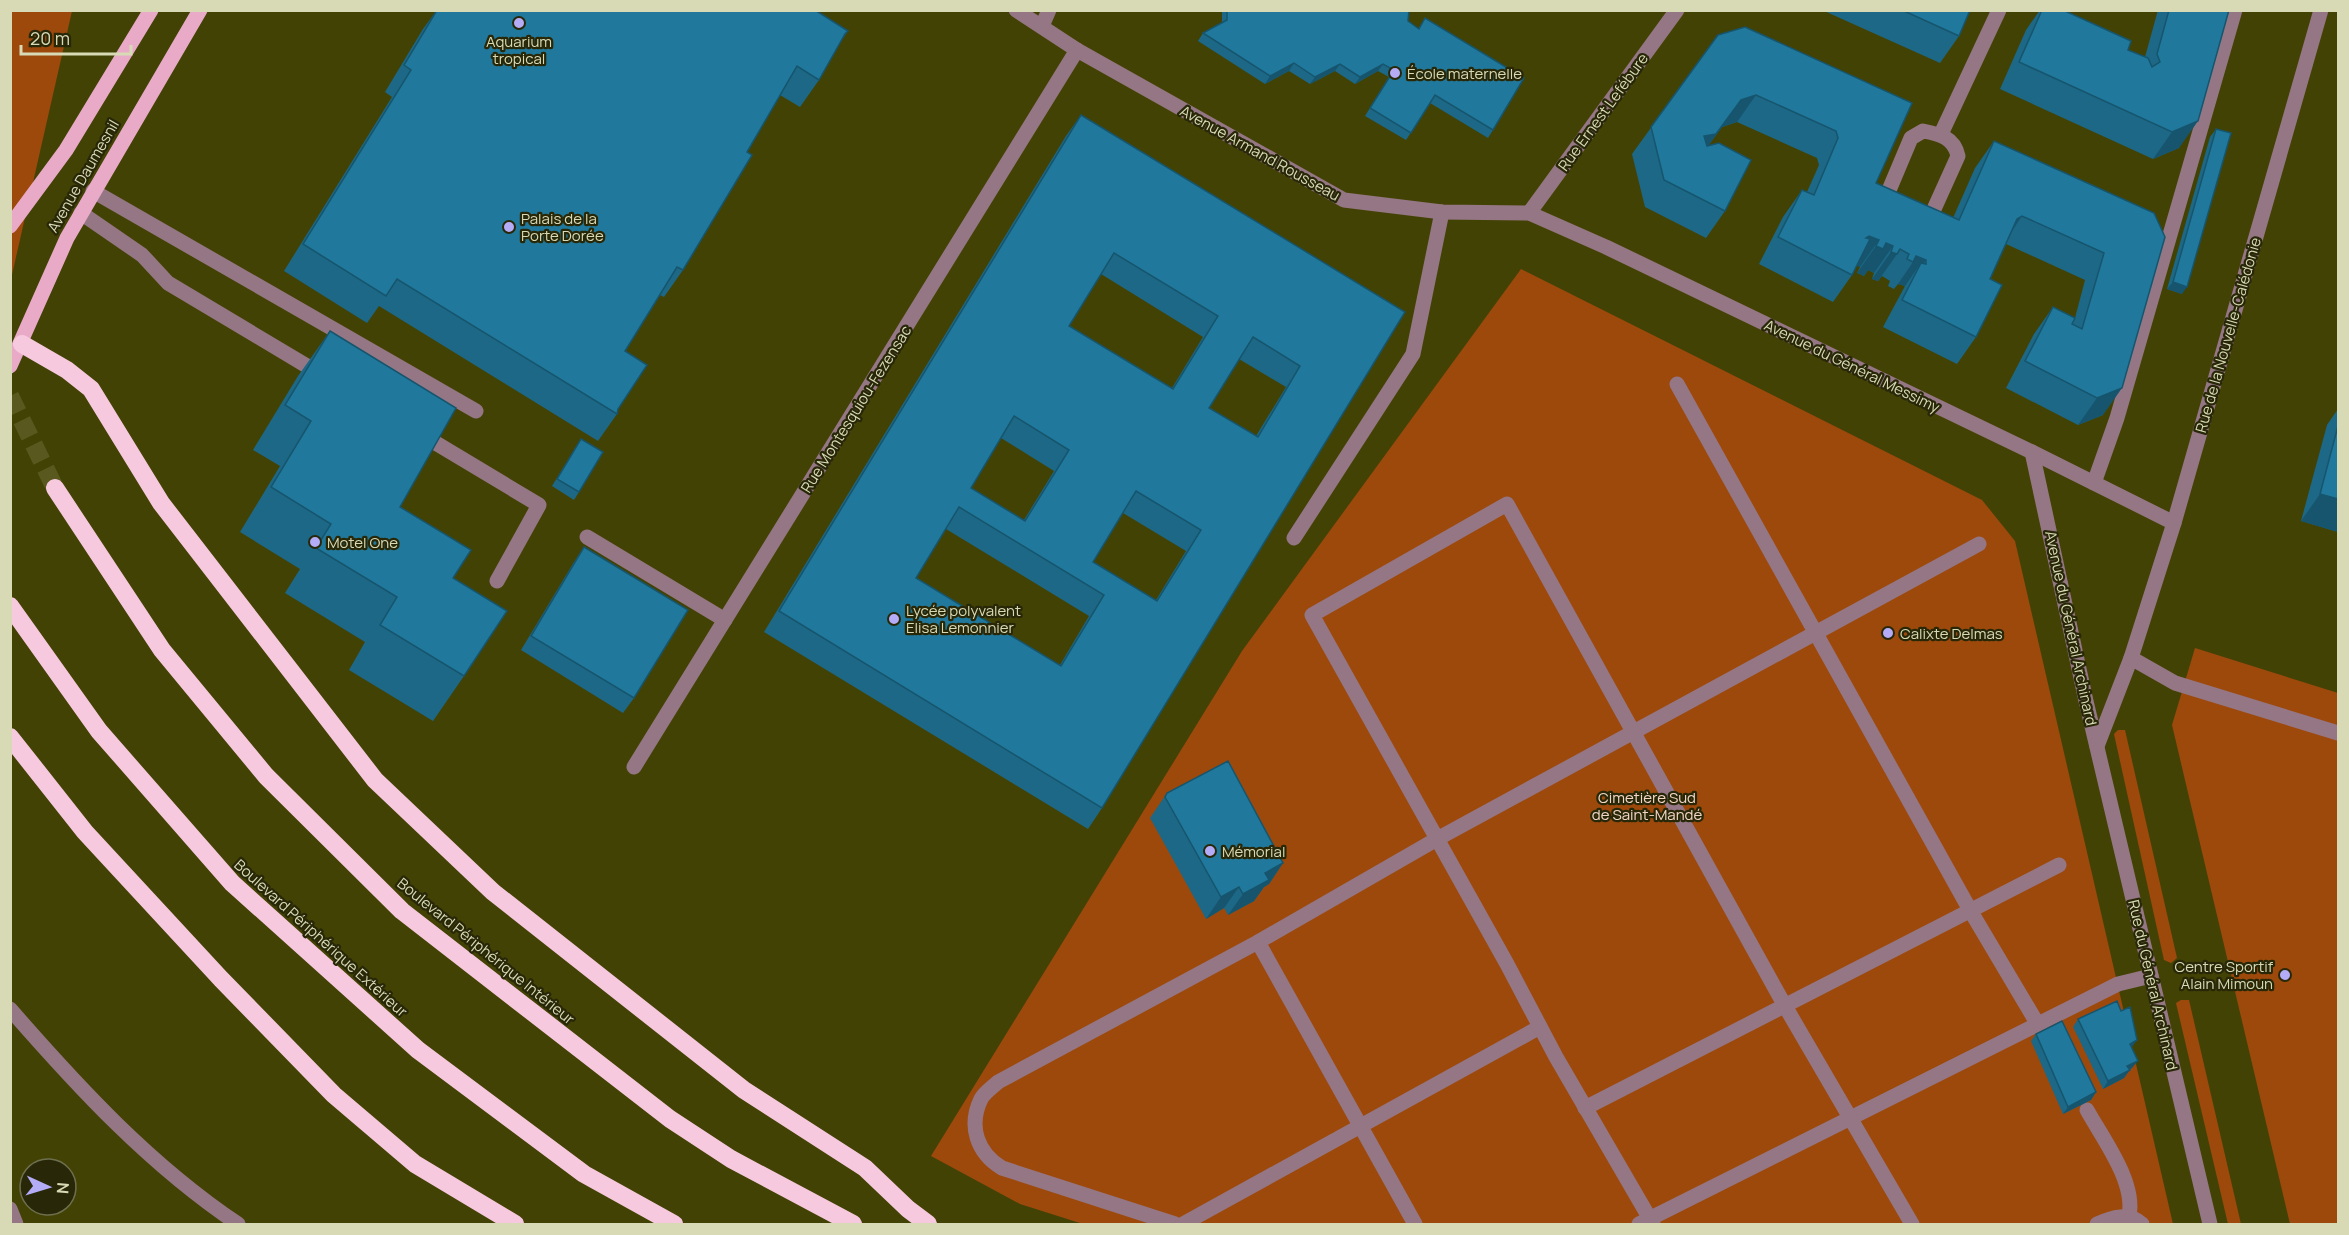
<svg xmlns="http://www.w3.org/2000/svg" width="2349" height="1235" font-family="Manrope,sans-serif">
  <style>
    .green { fill: #9d490c }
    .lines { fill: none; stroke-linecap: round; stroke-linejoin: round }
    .highway-tunnel { stroke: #59591f; stroke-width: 18; stroke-dasharray: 18 9; stroke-linecap: butt }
    .minor { stroke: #957684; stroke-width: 15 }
    .major { stroke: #e8aac7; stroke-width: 15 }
    .highway { stroke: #f7c9de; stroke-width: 18 }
    .wall { fill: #1c6886; fill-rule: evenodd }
    .shaded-wall { fill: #16556d }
    .building { fill: #20799c; stroke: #16556d; stroke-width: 1.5; fill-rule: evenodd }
    .poi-dot { fill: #b5acf8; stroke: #282809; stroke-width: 2 }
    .labels { text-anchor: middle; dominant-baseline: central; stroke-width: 4.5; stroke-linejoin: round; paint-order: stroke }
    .poi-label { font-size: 15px; fill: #d8d9b5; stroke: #282809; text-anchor: start }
    .street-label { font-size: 15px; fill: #d8d9b5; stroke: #282809 }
    .park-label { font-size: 15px; fill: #f3d6c6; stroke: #282809 }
  </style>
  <rect width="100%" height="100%" fill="#434205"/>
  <g class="green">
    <polygon points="10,11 72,11 11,279 10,279"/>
    <polygon points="1521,269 1982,500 2015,541 2173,1224 1083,1224 1020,1204 931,1156 1242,651"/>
    <polygon points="2195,648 2338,693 2338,1224 2290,1224 2172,725"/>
    <polygon points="2118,730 2125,730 2177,958 2171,963 2164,960 2114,734"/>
    <polygon points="2181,1000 2189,1000 2241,1224 2228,1224 2176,1003"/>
  </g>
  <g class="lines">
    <polyline class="highway-tunnel" points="10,396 55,488"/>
    <g class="minor">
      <polyline points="1016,10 1077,50 1344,200 1442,212 1529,213 1606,247 2032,452 2174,523"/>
      <polyline points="1042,26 1049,10"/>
      <path d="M1923,131c16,3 31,6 35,25l-28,62c-17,3 -35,-8 -43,-23l24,-57z"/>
      <polyline points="1941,134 1999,10"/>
      <polyline points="93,191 476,411"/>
      <polyline points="81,213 142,255 168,283 322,375"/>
      <polyline points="1529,213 1677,10"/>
      <polyline points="1677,384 1970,910 2037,1023"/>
      <polyline points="419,433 539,505 497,581"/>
      <polyline points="2032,452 2086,701 2210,1224"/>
      <polyline points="2094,483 2117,418 2235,10"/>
      <polyline points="587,537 725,620"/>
      <polyline points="1294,538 1413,354 1442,212"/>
      <polyline points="2131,658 2175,683 2338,733"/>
      <polyline points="2097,746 2131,658 2174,523 2321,10"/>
      <polyline points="634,767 1077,50"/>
      <polyline points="1258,942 1415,1224"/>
      <path d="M10,1009c69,79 140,156 228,215"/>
      <polyline points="1585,1108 2059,865"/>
      <path d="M2087,1110c16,29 49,72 42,106"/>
      <polyline points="10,1209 16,1224"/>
      <path d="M1175,1224l-173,-56c-25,-15 -34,-42 -21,-69 4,-7 12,-12 17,-17l260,-140 179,-103 542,-295"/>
      <polyline points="1183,1224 1540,1027"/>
      <polyline points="1639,1224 2118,984 2151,976"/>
      <polyline points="1653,1224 1556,1057 1507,964 1312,615 1507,504 1785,1006 1912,1224"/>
      <path d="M2097,1224c15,-7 32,-12 45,0"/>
    </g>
    <g class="major">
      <polyline points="10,226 66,150 151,10"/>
      <polyline points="10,366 67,238 200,10"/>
    </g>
    <g class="highway">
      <polyline points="22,344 67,370 91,389 161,503 375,780 493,892 744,1090 865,1168 908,1209 928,1224"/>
      <polyline points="55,488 162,650 266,776 402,911 670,1119 731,1159 853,1224"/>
      <polyline points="10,606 99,731 232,883 418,1050 584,1174 674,1224"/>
      <polyline points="10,737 85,832 221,979 334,1095 415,1164 515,1224"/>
    </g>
  </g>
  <g class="wall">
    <polygon points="437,10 815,10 848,31 837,47 819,80 800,107 780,95 747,152 683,270 664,297 660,295 625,351 617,414 598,441 379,306 367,323 284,271 392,97 385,92 423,29"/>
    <polygon points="1222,10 1409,10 1408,21 1418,29 1425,18 1493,130 1488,138 1430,103 1406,140 1365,116 1389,77 1378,71 1355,84 1335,71 1310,84 1289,71 1265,84 1198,41 1203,33 1222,23"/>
    <polygon points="1822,10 1970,10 1959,36 1940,63"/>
    <polygon points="2040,10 2063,10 2128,50 2145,57 2158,10 2229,10 2179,148 2153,159 2000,89 2026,30"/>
    <polygon points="1718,35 1912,103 1876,183 1953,218 1975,168 1994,141 2154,213 2103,415 2078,425 2006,388 2034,334 2053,307 2075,318 2085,280 2006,244 1990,279 1976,337 1957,364 1883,327 1905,286 1898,284 1894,289 1888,286 1890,281 1882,276 1878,281 1872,279 1874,273 1868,270 1864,276 1857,273 1860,267 1857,265 1852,275 1833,302 1759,264 1783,217 1802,190 1807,192 1819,165 1817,158 1737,122 1722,127 1708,146 1725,211 1706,238 1645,207 1632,154"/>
    <path d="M1081,115l324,197 -303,496 -14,21 -324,-197 302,-496zM1101,274l102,63 -31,51 -103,-62zM1239,359l47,28 -30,49 -47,-28zM1001,438l53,33 -30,49 -53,-32zM1123,513l63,38 -30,49 -63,-38zM946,529l143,87 -29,49 -144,-87z"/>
    <polygon points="2216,129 2182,294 2167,289 2210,137"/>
    <polygon points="330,331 400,507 453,578 464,676 433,721 349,670 365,642 285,593 300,569 240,532 280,466 253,450 298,376"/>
    <polygon points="2338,409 2338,532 2301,521 2327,425"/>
    <polygon points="581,439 579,492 574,500 552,486"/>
    <polygon points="584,547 634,698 623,713 521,650 574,562"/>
    <polygon points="1167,793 1283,863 1269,884 1264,887 1254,901 1228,915 1224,908 1206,919 1150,818"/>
    <polygon points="2078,1019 2132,1048 2132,1068 2129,1070 2124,1078 2103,1089 2073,1027"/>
    <polygon points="2036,1034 2096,1092 2091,1100 2063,1114 2031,1041"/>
  </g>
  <g class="shaded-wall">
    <polygon points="1294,63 1289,71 1265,84 1270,76"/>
    <polygon points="1340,64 1335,71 1310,84 1315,77"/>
    <polygon points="1383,64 1378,71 1355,84 1360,77"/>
    <polygon points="1756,95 1737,122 1722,127 1697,161 1704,136 1741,100"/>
    <polygon points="2198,121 2179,148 2153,159 2172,132"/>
    <polygon points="2022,216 2004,243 2017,219"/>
    <polygon points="1869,236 1879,240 1860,267 1850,263 1866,238"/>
    <polygon points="1886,243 1893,246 1874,273 1868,270 1864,276 1857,273 1876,246"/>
    <polygon points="1891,252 1897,254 1878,281 1872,279"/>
    <polygon points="1916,256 1926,260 1914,278 1921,263 1905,286 1898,284 1913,262"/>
    <polygon points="2173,282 2187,287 2182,294 2167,289"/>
    <polygon points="2122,388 2103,415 2078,425 2097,398"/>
    <polygon points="2320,494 2338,499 2338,532 2301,521"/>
    <polygon points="1283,863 1269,884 1264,887 1254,901 1228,915 1243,894 1265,873"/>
    <polygon points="1239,887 1224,908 1206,919 1221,897"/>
    <polygon points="2137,1040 2132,1047 2130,1044"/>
    <polygon points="2138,1061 2132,1068 2122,1073 2127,1066"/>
    <polygon points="2130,1070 2124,1078 2103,1089 2108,1081"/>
    <polygon points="2096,1092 2091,1100 2063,1114 2068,1107"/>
  </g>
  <g class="building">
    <polygon points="437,10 815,10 848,31 845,34 819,80 797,66 747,152 752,155 683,270 677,267 625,351 647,365 618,409 617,414 397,279 386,296 303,244 411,70 404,65"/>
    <polygon points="1227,10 1409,10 1408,21 1419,29 1425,18 1524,78 1493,130 1435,95 1411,133 1370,108 1394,70 1383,64 1360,77 1340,64 1315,77 1294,63 1270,76 1203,33 1227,20"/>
    <polygon points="1902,10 1970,10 1959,36"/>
    <polygon points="2042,10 2063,10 2131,41 2128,50 2148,58 2152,67 2160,62 2157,54 2169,10 2229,10 2198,121 2172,132 2019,62"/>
    <polygon points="1745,27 1912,103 1876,183 1959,220 1994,141 2154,213 2165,237 2122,388 2097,398 2025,361 2053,307 2075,318 2072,324 2082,329 2104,253 2022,216 2017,219 1990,279 2002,285 1976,337 1902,300 1921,263 1926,264 1926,260 1916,256 1913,262 1907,259 1909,254 1900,249 1897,254 1891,252 1893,246 1886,243 1883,249 1876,246 1879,240 1869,236 1866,238 1870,239 1852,275 1778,237 1802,190 1814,195 1838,138 1836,131 1756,95 1741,100 1716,134 1704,136 1707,146 1719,143 1751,160 1725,211 1664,180 1651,127 1718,35"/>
    <path d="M1081,115l324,197 -303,496 -323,-197zM1114,253l104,63 -45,73 -104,-63zM1253,337l47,29 -42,71 -49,-29zM1014,416l55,34 -44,71 -54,-33zM1136,491l65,39 -44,71 -64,-39zM959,507l145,88 -43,71 -145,-88z"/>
    <polygon points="2216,129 2231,133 2187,287 2173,282"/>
    <polygon points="330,331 456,408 400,507 471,550 453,578 507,611 464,676 380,625 397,597 316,548 331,524 271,487 311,421 285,405"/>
    <polygon points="2338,426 2338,499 2320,494"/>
    <polygon points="581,439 603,452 579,492 557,479"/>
    <polygon points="584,547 688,610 634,698 531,636"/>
    <polygon points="1228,761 1283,863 1265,873 1269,880 1243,894 1239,887 1221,897 1165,797 1167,793"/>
    <polygon points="2117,1001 2121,1011 2130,1007 2137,1040 2130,1044 2138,1061 2127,1066 2130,1070 2108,1081 2078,1019"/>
    <polygon points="2062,1021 2096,1092 2068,1107 2036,1034"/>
  </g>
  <g class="poi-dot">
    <circle cx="519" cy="23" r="6"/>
    <circle cx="1395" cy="73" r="6"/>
    <circle cx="509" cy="227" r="6"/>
    <circle cx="315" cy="542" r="6"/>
    <circle cx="894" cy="619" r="6"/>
    <circle cx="1888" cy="633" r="6"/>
    <circle cx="1210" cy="851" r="6"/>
    <circle cx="2285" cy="975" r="6"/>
  </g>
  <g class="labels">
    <g class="poi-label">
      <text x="519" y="41" text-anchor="middle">Aquarium<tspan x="519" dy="17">tropical</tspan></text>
      <text x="1407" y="73">École maternelle</text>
      <text x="521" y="218">Palais de la<tspan x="521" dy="17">Porte Dorée</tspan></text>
      <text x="327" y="542">Motel One</text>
      <text x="906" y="610">Lycée polyvalent<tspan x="906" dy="17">Elisa Lemonnier</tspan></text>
      <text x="1900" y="633">Calixte Delmas</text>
      <text x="1222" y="851">Mémorial</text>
      <text x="2273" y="966" text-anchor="end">Centre Sportif<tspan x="2273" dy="17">Alain Mimoun</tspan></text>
    </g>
    <g class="street-label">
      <text transform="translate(1603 112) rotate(-54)">Rue Ernest Lefébure</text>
      <text transform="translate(1260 153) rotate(29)">Avenue Armand Rousseau</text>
      <text transform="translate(83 176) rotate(-60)">Avenue Daumesnil</text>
      <text transform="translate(2228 335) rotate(-74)">Rue de la Nouvelle-Calédonie</text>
      <text transform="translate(1852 366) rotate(26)">Avenue du Général Messimy</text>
      <text transform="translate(856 409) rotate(-58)">Rue Montesquiou-Fezensac</text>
      <text transform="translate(2071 628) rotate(78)">Avenue du Général Archinard</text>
      <text transform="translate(321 938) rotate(42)">Boulevard Périphérique Extérieur</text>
      <text transform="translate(486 951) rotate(39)">Boulevard Périphérique Intérieur</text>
      <text transform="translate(2153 985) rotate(77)">Rue du Général Archinard</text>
    </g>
    <g class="park-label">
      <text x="1647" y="797">Cimetière Sud<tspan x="1647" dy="17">de Saint-Mandé</tspan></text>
    </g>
  </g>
  <rect width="2349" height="1235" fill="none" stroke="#d8d9b5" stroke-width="24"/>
  <g transform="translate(48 1187) rotate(94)"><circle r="28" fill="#282809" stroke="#6e6f4e" stroke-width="1.5"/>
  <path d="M0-4.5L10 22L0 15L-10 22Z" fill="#b5acf8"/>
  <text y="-9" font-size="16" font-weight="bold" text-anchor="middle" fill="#d8d9b5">N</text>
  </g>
  <path d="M21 45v9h110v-9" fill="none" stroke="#d8d9b5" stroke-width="3"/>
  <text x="30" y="45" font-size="18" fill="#d8d9b5" stroke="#282809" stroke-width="4.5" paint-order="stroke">20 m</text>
</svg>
